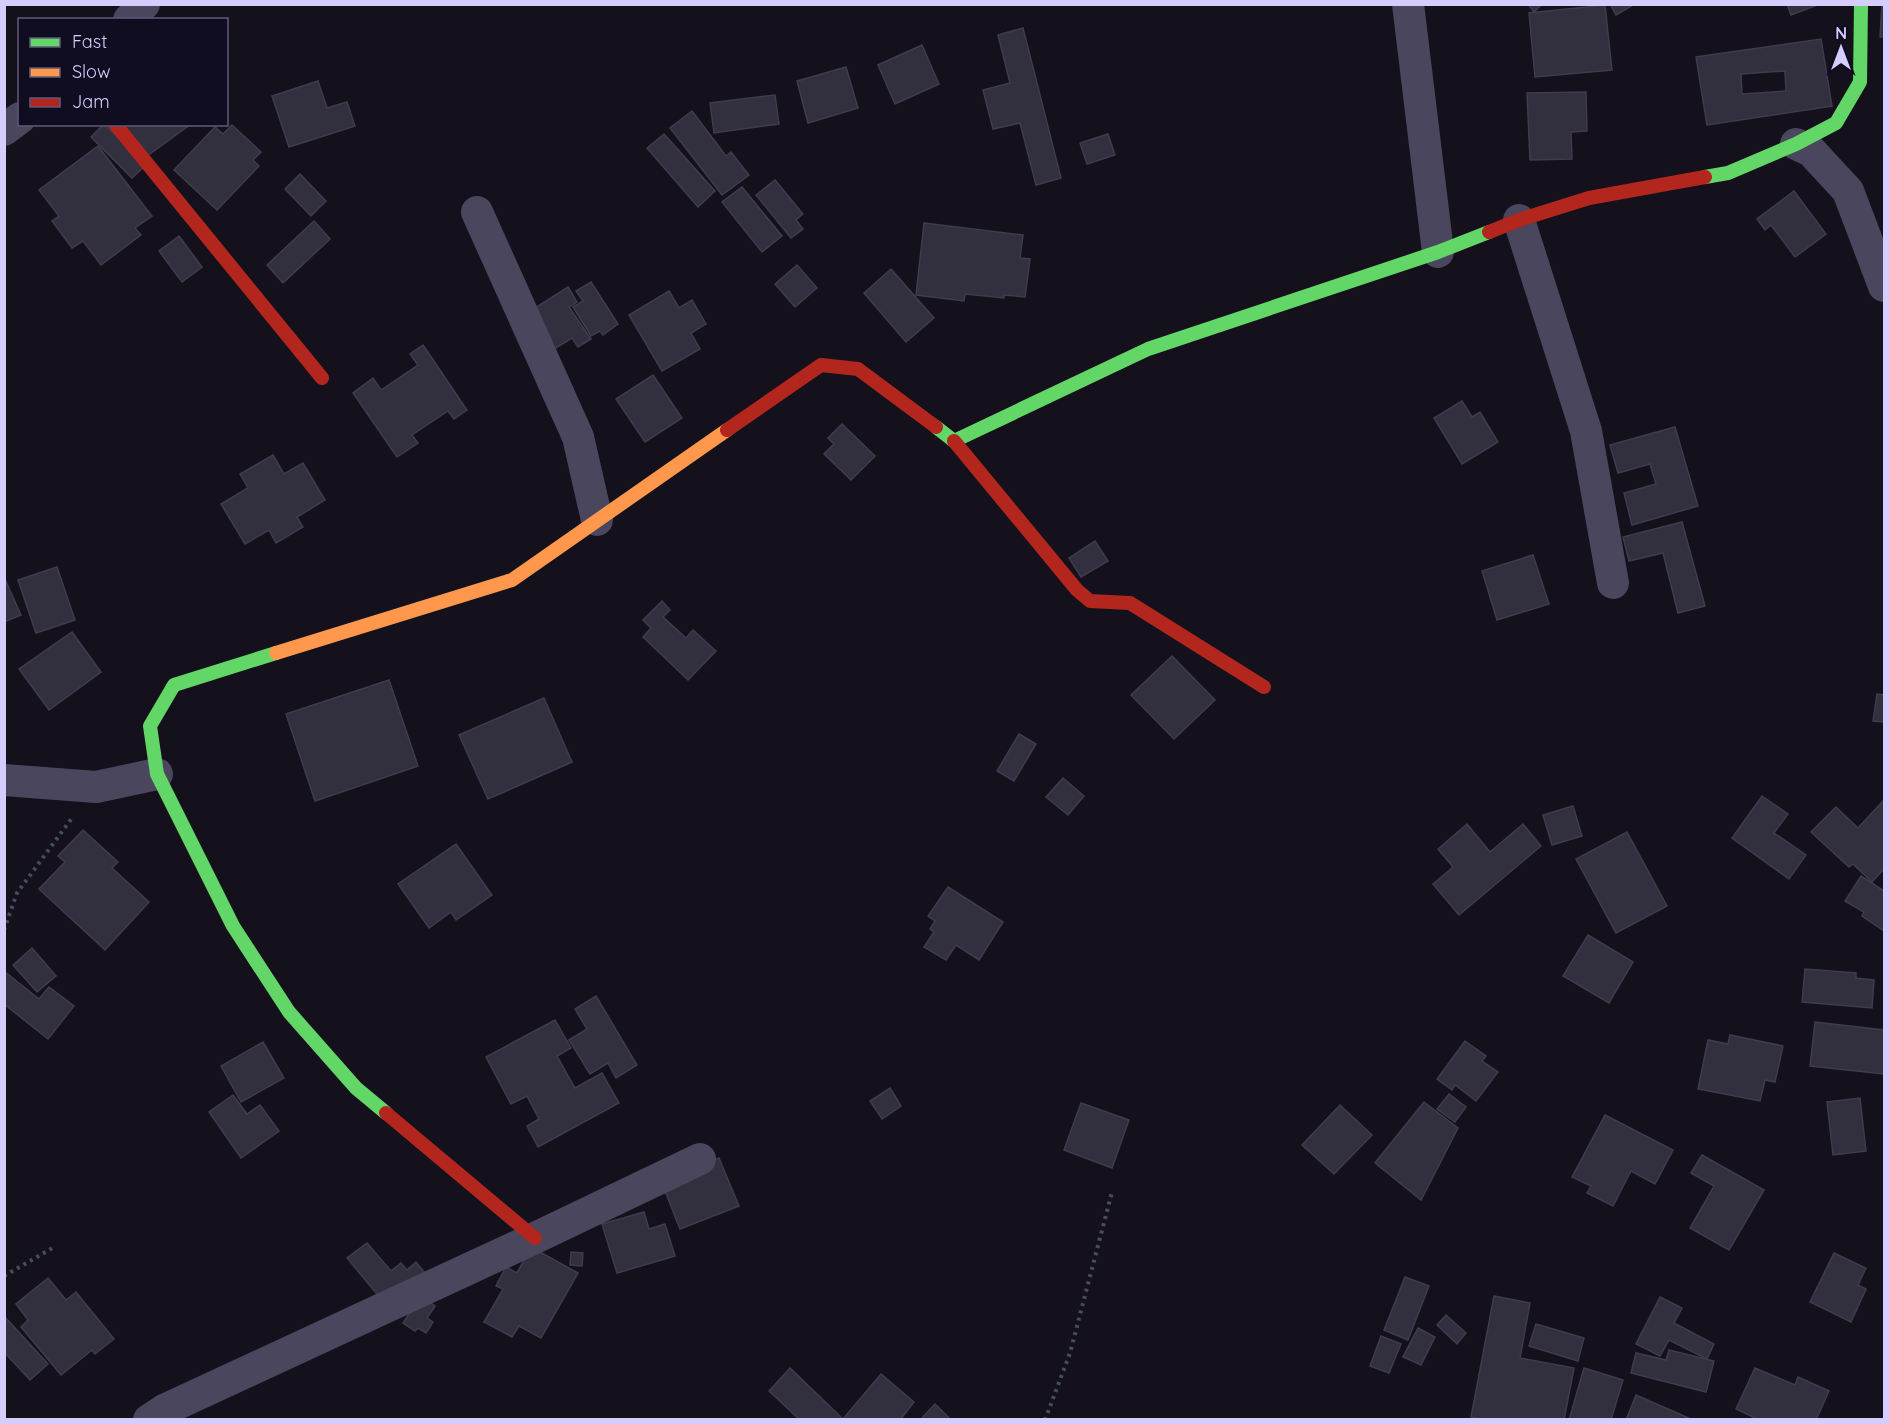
<svg xmlns="http://www.w3.org/2000/svg" width="1889" height="1424" font-family="Quicksand,sans-serif">
  <style>
    .building { fill: #322f3e; stroke: #403b4f; stroke-width: 1.5; fill-rule: evenodd }
    .lines { fill: none; stroke-linecap: round; stroke-linejoin: round }
    .path { stroke: #444e5c; stroke-width: 4; stroke-dasharray: 3 4.5; stroke-linecap: butt }
    .street { stroke: #49465d; stroke-width: 32 }
    .fast { stroke: #63d668; stroke-width: 14 }
    .slow { stroke: #ff974d; stroke-width: 14 }
    .jam { stroke: #b3261e; stroke-width: 14 }
  </style>
  <rect width="100%" height="100%" fill="#14111c"/>
  <g class="building">
    <polygon points="1528,4 1542,4 1534,12"/>
    <polygon points="1610,4 1633,4 1633,5 1616,15"/>
    <polygon points="1787,4 1820,4 1791,15"/>
    <polygon points="1882,4 1884,4 1884,37 1880,37"/>
    <polygon points="1605,5 1612,70 1535,77 1529,13"/>
    <polygon points="1023,28 1061,178 1036,185 1020,123 993,129 983,90 1010,83 998,35"/>
    <path d="M1821,39l11,67 -125,19 -11,-68zM1785,71l1,20 -44,3 -1,-20z"/>
    <polygon points="922,45 939,84 895,104 878,65"/>
    <polygon points="846,67 858,108 808,123 797,81"/>
    <polygon points="318,81 327,108 347,102 355,126 289,147 272,96"/>
    <polygon points="1586,92 1587,131 1571,132 1572,159 1530,160 1527,93"/>
    <polygon points="775,95 779,124 714,133 710,103"/>
    <polygon points="692,111 726,156 731,152 749,175 722,195 670,128"/>
    <polygon points="104,124 146,165 132,178 91,137"/>
    <polygon points="123,124 191,124 147,156"/>
    <polygon points="232,125 261,152 253,160 259,166 217,210 174,170 215,127 223,134"/>
    <polygon points="664,134 715,191 698,207 647,148"/>
    <polygon points="1108,134 1115,155 1087,164 1080,143"/>
    <polygon points="98,146 152,216 135,228 141,235 101,265 83,241 72,248 52,221 59,216 39,190"/>
    <polygon points="300,174 326,201 311,216 285,189"/>
    <polygon points="775,180 803,214 796,220 803,229 791,238 756,195"/>
    <polygon points="742,187 782,236 762,252 722,202"/>
    <polygon points="1794,191 1826,234 1795,257 1771,225 1765,230 1757,219"/>
    <polygon points="314,221 330,239 283,283 267,265"/>
    <polygon points="924,223 1023,235 1020,258 1030,259 1025,297 1004,295 1004,298 965,294 964,301 916,295"/>
    <polygon points="179,236 202,267 182,282 159,251"/>
    <polygon points="797,265 817,288 795,307 775,284"/>
    <polygon points="891,269 934,318 906,342 864,293"/>
    <polygon points="591,282 618,324 603,335 600,331 591,336 573,307 583,301 576,291"/>
    <polygon points="568,287 577,302 569,307 591,339 578,347 572,338 551,351 527,313"/>
    <polygon points="669,291 679,308 692,300 706,324 691,333 700,349 662,371 629,315"/>
    <polygon points="423,345 467,410 454,419 448,411 412,435 418,443 397,457 353,393 373,378 381,390 418,365 410,354"/>
    <polygon points="653,375 682,418 645,442 616,399"/>
    <polygon points="1462,401 1472,417 1480,412 1498,442 1462,464 1434,418"/>
    <polygon points="842,424 875,456 851,480 824,454 834,444 828,438"/>
    <polygon points="1675,427 1698,506 1632,525 1624,493 1656,484 1650,464 1618,473 1610,445"/>
    <polygon points="273,455 284,474 303,463 325,500 297,517 303,527 276,543 269,530 245,544 221,504 248,488 240,474"/>
    <polygon points="1682,522 1705,606 1678,613 1663,553 1629,561 1623,537"/>
    <polygon points="1095,541 1108,561 1081,577 1069,558"/>
    <polygon points="1533,555 1549,604 1497,620 1482,571"/>
    <polygon points="57,567 75,620 36,633 18,580"/>
    <polygon points="4,577 21,615 4,622"/>
    <polygon points="662,601 670,610 663,617 686,638 693,630 716,651 688,680 643,637 651,628 643,620"/>
    <polygon points="72,632 101,672 49,710 19,669"/>
    <polygon points="1172,656 1215,700 1174,739 1131,695"/>
    <polygon points="389,680 418,766 315,801 286,714"/>
    <polygon points="1877,694 1884,695 1884,722 1873,721"/>
    <polygon points="544,698 572,762 488,799 459,735"/>
    <polygon points="1019,734 1036,744 1014,781 997,771"/>
    <polygon points="1063,778 1084,796 1068,815 1046,797"/>
    <polygon points="1762,796 1788,814 1774,833 1806,855 1789,879 1732,838"/>
    <polygon points="1884,800 1884,869 1872,882 1853,864 1849,867 1811,832 1836,807 1858,828"/>
    <polygon points="1573,806 1582,836 1552,845 1543,815"/>
    <polygon points="1467,824 1490,852 1523,824 1541,846 1459,915 1433,884 1453,867 1438,849"/>
    <polygon points="83,830 118,862 112,868 149,902 105,950 39,889 65,862 58,856"/>
    <polygon points="1627,832 1667,906 1616,933 1576,859"/>
    <polygon points="456,844 492,895 456,920 451,912 429,928 398,884"/>
    <polygon points="1861,876 1884,891 1884,931 1862,916 1864,912 1845,901"/>
    <polygon points="948,887 1003,922 979,960 956,945 946,960 924,947 934,932 930,929 935,921 928,916"/>
    <polygon points="1588,935 1633,962 1609,1003 1563,976"/>
    <polygon points="32,948 56,976 37,992 13,965"/>
    <polygon points="1805,969 1856,973 1856,978 1874,980 1872,1008 1802,1002"/>
    <polygon points="4,971 39,999 49,987 74,1006 48,1039 4,1004"/>
    <polygon points="596,996 637,1065 616,1078 608,1063 590,1074 569,1040 587,1029 575,1009"/>
    <polygon points="555,1020 571,1048 557,1056 575,1088 602,1073 619,1103 538,1147 527,1126 539,1119 527,1096 511,1104 486,1057"/>
    <polygon points="1815,1022 1884,1030 1884,1074 1810,1066"/>
    <polygon points="1730,1035 1783,1046 1775,1082 1765,1080 1760,1101 1698,1089 1708,1040 1728,1044"/>
    <polygon points="1465,1041 1486,1056 1482,1061 1498,1072 1476,1101 1455,1085 1452,1090 1437,1079"/>
    <polygon points="263,1042 284,1078 241,1102 221,1066"/>
    <polygon points="890,1088 901,1106 882,1119 870,1101"/>
    <polygon points="1449,1094 1466,1107 1455,1122 1437,1109"/>
    <polygon points="233,1095 247,1114 260,1105 279,1131 241,1158 209,1112"/>
    <polygon points="1860,1098 1866,1151 1833,1155 1827,1102"/>
    <polygon points="1424,1102 1458,1128 1421,1200 1375,1163"/>
    <polygon points="1081,1103 1129,1120 1112,1168 1064,1150"/>
    <polygon points="1340,1105 1372,1135 1334,1174 1302,1145"/>
    <polygon points="1605,1115 1673,1150 1655,1184 1631,1171 1613,1206 1587,1193 1591,1186 1572,1177"/>
    <polygon points="1702,1155 1764,1190 1729,1250 1690,1228 1714,1186 1691,1173"/>
    <polygon points="719,1158 739,1206 680,1229 661,1181"/>
    <polygon points="644,1212 649,1229 665,1224 675,1256 617,1273 602,1224"/>
    <polygon points="367,1243 391,1271 401,1263 407,1270 416,1262 425,1273 386,1305 347,1258"/>
    <polygon points="531,1247 578,1273 541,1338 519,1326 512,1337 484,1322 503,1289 496,1286 506,1267 517,1273"/>
    <polygon points="571,1252 583,1253 582,1266 570,1265"/>
    <polygon points="1834,1253 1866,1268 1858,1285 1866,1289 1851,1322 1810,1302"/>
    <polygon points="1405,1277 1429,1286 1408,1340 1384,1330"/>
    <polygon points="48,1278 66,1300 76,1292 114,1339 95,1354 92,1350 61,1375 21,1327 28,1320 16,1304"/>
    <polygon points="421,1296 435,1306 427,1318 433,1322 426,1333 418,1328 415,1331 403,1323"/>
    <polygon points="1494,1296 1530,1303 1520,1358 1574,1368 1564,1420 1486,1420 1471,1417"/>
    <polygon points="1660,1297 1682,1308 1674,1323 1714,1344 1707,1359 1669,1340 1660,1356 1636,1344"/>
    <polygon points="1446,1315 1466,1333 1457,1344 1437,1325"/>
    <polygon points="4,1316 48,1364 30,1380 4,1352"/>
    <polygon points="1536,1324 1584,1338 1578,1361 1529,1346"/>
    <polygon points="1418,1328 1435,1337 1421,1365 1403,1357"/>
    <polygon points="1381,1336 1401,1344 1389,1373 1370,1366"/>
    <polygon points="1669,1350 1714,1361 1706,1392 1631,1373 1636,1353 1666,1360"/>
    <polygon points="790,1368 843,1419 881,1374 914,1402 900,1420 800,1420 769,1391"/>
    <polygon points="1584,1368 1623,1380 1611,1420 1569,1420"/>
    <polygon points="1755,1368 1795,1385 1798,1377 1829,1391 1816,1420 1759,1420 1736,1409"/>
    <polygon points="1636,1395 1693,1420 1626,1420"/>
    <polygon points="935,1404 951,1420 920,1420"/>
  </g>
  <g class="lines">
    <g class="path">
      <polyline points="4,930 17,893 72,818"/>
      <polyline points="4,1276 56,1246"/>
      <polyline points="1045,1420 1070,1353 1112,1192"/>
    </g>
    <g class="street">
      <polyline points="1408,4 1438,252"/>
      <polyline points="129,20 144,4"/>
      <polyline points="4,130 20,118"/>
      <polyline points="1796,144 1811,151 1848,191 1884,286"/>
      <polyline points="477,212 578,437 597,520"/>
      <polyline points="1519,220 1586,431 1613,583"/>
      <polyline points="4,780 96,787 157,774"/>
      <polyline points="149,1420 164,1410 535,1238 700,1159"/>
    </g>
    <g class="fast">
      <polyline points="1705,177 1728,173 1796,144 1836,123 1860,82 1861,4"/>
      <polyline points="936,427 954,441 1148,349 1438,252 1489,232"/>
      <polyline points="276,653 174,685 150,726 157,774 233,926 289,1012 356,1088 386,1113"/>
    </g>
    <polyline class="slow" points="276,653 512,580 727,430"/>
    <g class="jam">
      <polyline points="115,124 322,378"/>
      <polyline points="1489,232 1519,220 1589,198 1705,177"/>
      <polyline points="727,430 821,365 858,369 936,427"/>
      <polyline points="954,441 1077,590 1090,601 1130,603 1264,687"/>
      <polyline points="386,1113 535,1238"/>
    </g>
  </g>
  <rect width="1889" height="1424" fill="none" stroke="#d4cdfe" stroke-width="12"/>
  <rect x="18" y="18" width="210" height="108" fill="#110d20" stroke="#5f5a79" stroke-width="1.5"/>
  <rect x="30" y="38" width="30" height="9" fill="#63d668" stroke="#5f5a79" stroke-width="1.5"/>
  <text x="72" y="48" font-size="18" fill="#d4cdfe">Fast</text>
  <rect x="30" y="68" width="30" height="9" fill="#ff974d" stroke="#5f5a79" stroke-width="1.5"/>
  <text x="72" y="78" font-size="18" fill="#d4cdfe">Slow</text>
  <rect x="30" y="98" width="30" height="9" fill="#b3261e" stroke="#5f5a79" stroke-width="1.5"/>
  <text x="72" y="108" font-size="18" fill="#d4cdfe">Jam</text>
  <g transform="translate(1841 48)" stroke="#110d20" stroke-width="4.5" paint-order="stroke">
  <path d="M0-4.5L10 22L0 15L-10 22Z" fill="#d4cdfe"/>
  <text y="-9" font-size="16" font-weight="bold" text-anchor="middle" fill="#d4cdfe">N</text>
  </g>
</svg>
